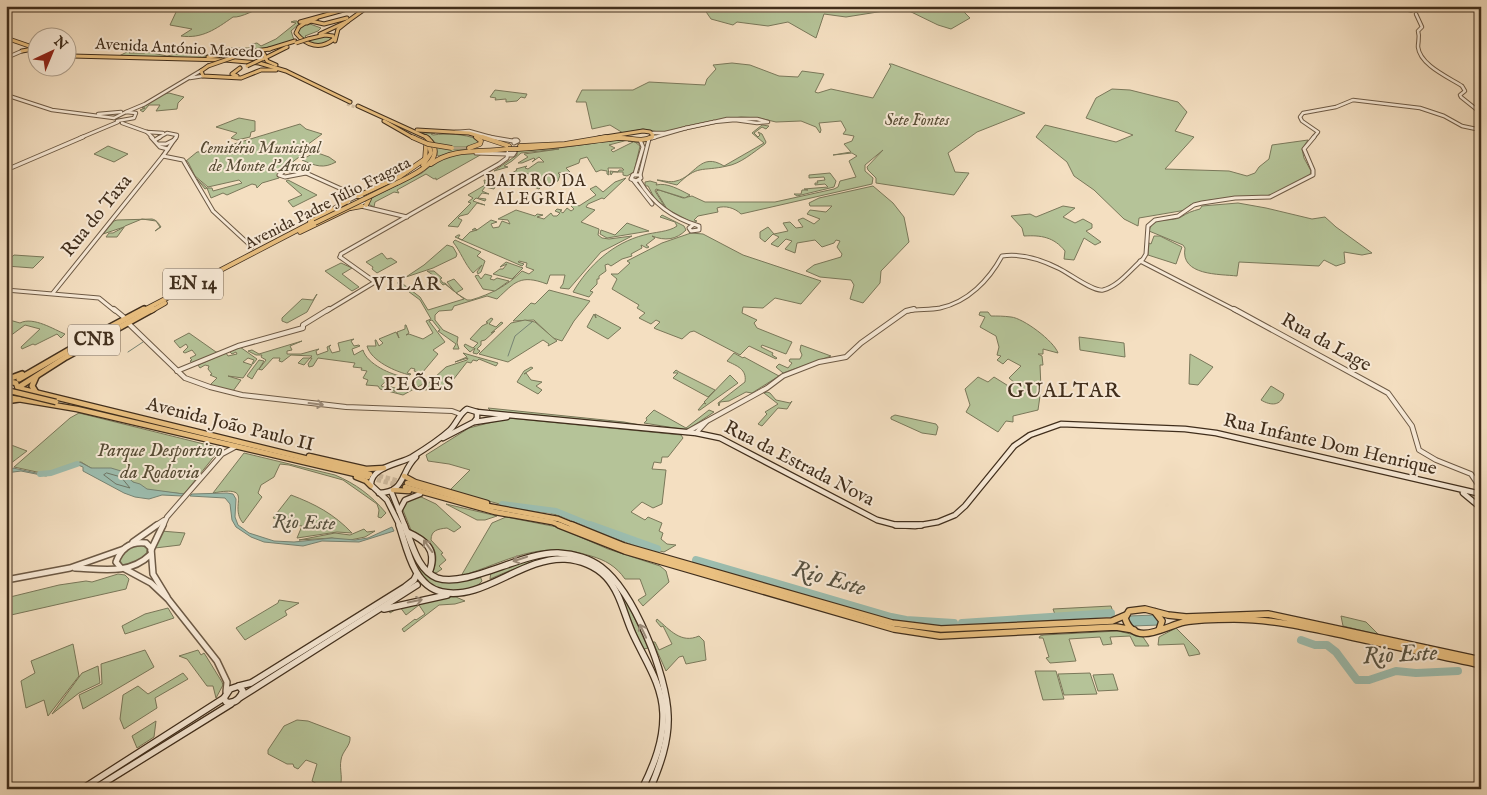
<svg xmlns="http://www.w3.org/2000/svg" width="1487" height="795" font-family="'IM FELL English',serif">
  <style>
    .green { fill: #b5c398; stroke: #7a785a }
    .water { fill: #9cbdaf; stroke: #778474 }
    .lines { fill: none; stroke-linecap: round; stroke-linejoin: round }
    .shore { stroke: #6e7666; stroke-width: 1 }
    .stream { stroke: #778474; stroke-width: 1 }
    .river-far1 { stroke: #9cbdaf; stroke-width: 6 }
    .river { stroke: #9cbdaf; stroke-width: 8 }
    .primary-tunnel { stroke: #d0bca0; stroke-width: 4.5; stroke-dasharray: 4.5 2.5; stroke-linecap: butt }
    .trunk-tunnel-far1 { stroke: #d0bca0; stroke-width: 3; stroke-dasharray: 3 2; stroke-linecap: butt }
    .trunk-tunnel { stroke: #d0bca0; stroke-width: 5; stroke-dasharray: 5 2.5; stroke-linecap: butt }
    .tertiary-far3-casing { stroke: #6d5a45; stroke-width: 4.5 }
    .tertiary-far2-casing { stroke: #6d5a45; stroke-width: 5 }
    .tertiary-far1-casing { stroke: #6d5a45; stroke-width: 6 }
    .tertiary-casing { stroke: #6d5a45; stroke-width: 8 }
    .secondary-far1-casing { stroke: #402e1c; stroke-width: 7 }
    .secondary-casing { stroke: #402e1c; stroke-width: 8 }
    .primary-far2-casing { stroke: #402e1c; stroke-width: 5 }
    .primary-far1-casing { stroke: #402e1c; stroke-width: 7 }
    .primary-casing { stroke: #402e1c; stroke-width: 8 }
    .trunk-far2-casing { stroke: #402e1c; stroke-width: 5 }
    .trunk-far1-casing { stroke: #402e1c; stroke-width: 5.5 }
    .trunk-casing { stroke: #402e1c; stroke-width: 8 }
    .tertiary-far3 { stroke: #f8ead7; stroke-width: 2.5 }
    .tertiary-far2 { stroke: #f8ead7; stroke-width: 3 }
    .tertiary-far1 { stroke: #f8ead7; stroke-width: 4 }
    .tertiary { stroke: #f8ead7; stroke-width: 5 }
    .secondary-far1 { stroke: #f8ead7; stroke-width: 4.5 }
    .secondary { stroke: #f8ead7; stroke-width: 5.5 }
    .primary-far2 { stroke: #eac080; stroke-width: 3 }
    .primary-far1 { stroke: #eac080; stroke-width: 4.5 }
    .primary { stroke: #eac080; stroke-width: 5.5 }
    .trunk-far2 { stroke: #eac080; stroke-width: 3 }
    .trunk-far1 { stroke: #eac080; stroke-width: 4 }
    .trunk { stroke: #eac080; stroke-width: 5 }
    .primary-bridge-casing { stroke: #402e1c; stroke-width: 7; stroke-linecap: butt }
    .trunk-bridge-far1-casing { stroke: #402e1c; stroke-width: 5; stroke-linecap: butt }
    .trunk-bridge-casing { stroke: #402e1c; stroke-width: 5.5; stroke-linecap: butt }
    .primary-bridge { stroke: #eac080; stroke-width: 4.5 }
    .trunk-bridge-far1 { stroke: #eac080; stroke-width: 3 }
    .trunk-bridge { stroke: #eac080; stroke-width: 4 }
    .oneway { stroke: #9c8c7a }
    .labels { text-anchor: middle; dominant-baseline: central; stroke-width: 4; stroke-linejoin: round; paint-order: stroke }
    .far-street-label { font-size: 16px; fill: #402e1c; stroke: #f8ead7 }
    .far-park-label { font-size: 16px; font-style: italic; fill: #574c35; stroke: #f8ead7 }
    .far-neighbourhood-label { font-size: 16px; letter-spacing: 1px; fill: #402e1c; stroke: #f8ead7 }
    .shield { fill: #f8ead7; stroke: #776654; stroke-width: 1 }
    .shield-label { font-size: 18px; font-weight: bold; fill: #402e1c }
    .street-label { font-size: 19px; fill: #402e1c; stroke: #f8ead7 }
    .park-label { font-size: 19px; font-style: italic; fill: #574c35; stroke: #f8ead7 }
    .neighbourhood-label { font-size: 20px; letter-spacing: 1px; fill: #402e1c; stroke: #f8ead7 }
    .water-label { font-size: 20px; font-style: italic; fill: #575241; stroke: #f8ead7 }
    .quarter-label { font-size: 21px; letter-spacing: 1px; fill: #402e1c; stroke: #f8ead7 }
    .near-water-label { font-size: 24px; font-style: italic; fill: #575241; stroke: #f8ead7 }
  </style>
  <rect width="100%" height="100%" fill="#f4dfc1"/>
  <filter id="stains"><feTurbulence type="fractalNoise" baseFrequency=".004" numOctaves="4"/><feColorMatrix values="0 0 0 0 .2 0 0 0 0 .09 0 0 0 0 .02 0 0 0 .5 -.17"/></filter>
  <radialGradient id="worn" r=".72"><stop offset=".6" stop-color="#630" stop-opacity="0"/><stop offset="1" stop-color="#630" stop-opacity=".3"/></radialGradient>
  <g class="green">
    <path d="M170,6h96c-10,3 -25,12 -33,11 -17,12 -31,22 -52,19l11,-7 -22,-4 7,-15 -9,-3z"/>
    <polygon points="702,6 962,6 962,10 970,18 951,29 938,25 903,8 846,17 824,14 816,38 788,22 768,26 737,22 733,25 711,19"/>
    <polygon points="294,21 297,21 299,24 291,31 294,40 269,48 197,58 119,56 127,52 122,51 136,46 129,53 144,53 147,52 167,56 201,49 197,53 200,56 216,54 225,48 249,48 252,44 257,43 261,46 276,39 296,23 291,22"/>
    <path d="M310,24l11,4 -3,3 -13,5 4,4 11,-4 11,1 1,2c-9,10 -27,4 -35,-6 2,-6 7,-9 13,-9z"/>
    <path d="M732,63l18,2 29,11 19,1 4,-6 22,3 -9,18 3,1 13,-4 42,9 18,-32 -2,-2h3l133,49 -48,19 -29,21 7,19 14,1 -15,22 -78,-12v-5l-8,-8 -1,-3 16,-17 -18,15v6l8,7 -1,6 -131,30c-6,-6 -16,-9 -24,-6l1,4 -20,4 -4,4 3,1 -4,2 -26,-14 -11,-18 3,-1 24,8 9,-2 13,6h70l59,-13 4,-2 2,-6 16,-4 -7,-16 8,-5 -5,-3 -19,2 18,-3 -7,-8 8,-3 2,-5 -11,-2 3,-4 -5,-9 -22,2 2,7 -1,3 -4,-6 -15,-6 -25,1 -17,-4 -18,-1 -29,4 -48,12 -21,-4 -20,4 -13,-8 -18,4 -6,-27h-10l6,-12h51l16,-8 56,3 2,-6 9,-10 -3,-4z"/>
    <polygon points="1112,89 1130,90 1178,102 1187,112 1175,131 1194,137 1165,169 1229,171 1247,176 1255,173 1259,167 1269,159 1272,145 1308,140 1302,149 1304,158 1311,171 1310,175 1279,192 1266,196 1234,197 1204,201 1190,205 1186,210 1139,218 1138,226 1124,219 1094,190 1074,176 1067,162 1036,137 1045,125 1116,142 1133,135 1086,118 1096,98"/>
    <polygon points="495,90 527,94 525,98 521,97 517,101 506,102 506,99 495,100 496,98 490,97"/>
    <polygon points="169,93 184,97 178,103 177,109 156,111 160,105 149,105 143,112 140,110 145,108 142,108 143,107 164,94"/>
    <polygon points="239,118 255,121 255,131 251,132 250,137 237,140 231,138 237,133 216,127"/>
    <polygon points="300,124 306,129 322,134 303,148 310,149 279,172 279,178 262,183 257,188 256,185 252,184 227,195 223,193 211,198 207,188 205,189 197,179 207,188 212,188 213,191 242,183 239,180 208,187 195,176 188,162 186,161 197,152 211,151"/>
    <path d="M762,125l7,1 -3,3 -4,-2 -8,6 4,4 2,-2 -2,-3 4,2 4,8 -1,2c-11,8 -25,20 -38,22 -26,6 -29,-2 -50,19l-20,-5c5,0 13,3 19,1 19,-4 24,-30 48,-15l40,-23 -12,-10z"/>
    <path d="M422,133h13l-4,1 2,1c14,-2 31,-1 44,4l2,4 -8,4h-18l-2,2h33l-25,2 -20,5 -2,-1c1,-13 -5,-17 -15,-22z"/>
    <path d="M624,139l15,4 -11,-3 -19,5 6,3 -4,2 2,2 20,-10 -5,-1 7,1 5,4 -6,26 -7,4 -4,-1v-3h-10l-2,3 -1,-4 8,1 1,-2h5l-2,-2h-14l1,7 -2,-1v-3l-6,-1 -5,2 -9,-15 -7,2 -1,4 -13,5 4,4 -12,1 2,2 -2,6 -8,2 2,3 -3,1 -6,-2 -4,4 -10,-4 10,-11c-10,-1 -18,1 -27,-1l5,-3 -1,-1 11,-3 -2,2 3,1 10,-7h6l-5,-5 -7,5 3,-3 -1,-1 -12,5h-4l10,-6 -4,-3 35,-5 -38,4 -9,8 -8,5 4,1 -14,4 23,-16v-4l42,-3z"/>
    <polygon points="108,146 128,154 114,162 94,154"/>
    <path d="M315,152l14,5 7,5c-13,7 -20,4 -34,-2z"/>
    <polygon points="463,153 482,154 436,180 436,178 434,179 426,174 397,190 399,193 394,192 375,202 374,207 368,204 369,200 377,195 422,173 438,160"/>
    <polygon points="830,173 836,181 834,187 797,196 794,194 801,194 802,190 808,190 804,189 828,187 825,184 815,185 815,183 818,183 817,181 825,180 824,177 809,178 809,175"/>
    <path d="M626,178l-22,21 -2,-1 -14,6 -2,3 9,3 -14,12 18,7 -1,6 4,3 7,1 23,-3 -31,16 -32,37 -9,-1 3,-4 2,-9h-15l-3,9c-27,-10 -32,-2 -50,15l-10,-3 -33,10 -2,4 -13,1 -4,4v5l8,10 15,7 -1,6 2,6h-6l3,-5 -18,-13 2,-1 -8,-10 -3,1 16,21 -12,8 5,4 -16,19 -8,-2 1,-2 -4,-1 -4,5 4,1 -1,1c-14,-3 -39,-14 -43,-29h9l-1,-6h1l3,6 4,-3 -4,-4 17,-7 3,6 -2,-6 8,-3v-4h1l3,8 -3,2 3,-1 14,5 10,-6 -7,-12 5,-2 -11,-19 -23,-17 2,-2 21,16 8,13 36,-11 -19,-15 -2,1 -7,-8 -9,-6h7l8,7 -2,1 3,4h2l10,9 -8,-10 7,-3 9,10 -7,4 11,7h4c20,-6 36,-14 51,-29l7,3 5,-4 -8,-3 1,-4 -8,-2 -1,1 6,2 -2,2 -67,-29 3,-2h2l-2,3 4,2 8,-8 7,-2h-5l3,-2 2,2 14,-10 6,2 -6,2 2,4 6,-1 3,-6 8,3 -2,-4 -10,-1 18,-9 19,6 2,-2 6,1 -6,2 7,2 7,-6 2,3h4l3,-3 -5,-2 2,-2 5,1 -2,1 3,2 4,-5 4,3 3,-2 -3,-3 2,-2 -6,-2 -5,1 5,-3 12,6 17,-11 -6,-6 6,-3 7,6 12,-10z"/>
    <polygon points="288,180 317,195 293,207 288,201 302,195 286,181"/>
    <polygon points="484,180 497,183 494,189 485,187 482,191 489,194 482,193 478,198 486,199 485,201 476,198 473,201 485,205 477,203 468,214 460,216 458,218 462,220 458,227 448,226 471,203 468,202 473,198 468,195 485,185"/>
    <path d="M650,181l7,2 -1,2c11,-3 24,5 34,10l-5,3 -29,-9 -1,2 10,16 -10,-8 -7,-13h-3v-4z"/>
    <polygon points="873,186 893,203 904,217 909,242 881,271 880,283 863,303 850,299 854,285 851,280 820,277 806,271 814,265 841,257 842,254 837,247 840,241 836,240 834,243 822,247 815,240 797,243 795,253 785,249 792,241 786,239 778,247 771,244 779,237 773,234 765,242 760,238 760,232 768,227 774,234 788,231 783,223 790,222 796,228 803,227 798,220 803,218 814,224 820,219 807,214 810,210 826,212 832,206 810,206 809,203 819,198"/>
    <path d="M1238,203l28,5 46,11 13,-2 11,10 36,26 -10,2 -18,-3 1,11 -9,3 -12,-6 -5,6 -80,-4 -2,14c-17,-2 -57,0 -52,-28l-2,-3 -34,-14c4,-16 21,-8 32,-14 6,-4 11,-6 19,-8l2,-3z"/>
    <path d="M1063,206l12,2 -12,9 12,6 8,-4 9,5v4l-6,3 15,11 -6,3 -11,-7 -10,22 -10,-1 1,-8c-11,-14 -24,-16 -41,-15l-2,-8 -11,-12 19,-2 6,3z"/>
    <path d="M662,215l22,11 2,4c-10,10 -21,11 -34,6l3,2 -9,7 3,2 -2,1 -6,-3 1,3 -11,6 1,2 -10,3 -11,7 -3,-2 -3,1 1,6 -7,5v3h-2v5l-7,7 3,1 -4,5 -16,-5c16,-27 40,-49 71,-57 10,-3 25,-3 33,-9l-2,-4 -15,-5z"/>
    <path d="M142,219l-17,7 -8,11h-11l3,-4h4l11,-6 -21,7 11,-13 3,-1 35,-1c5,1 7,5 9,8l-6,4 5,-4 -4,-6z"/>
    <polygon points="627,223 649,231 607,238 600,234 601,230 615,235"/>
    <polygon points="691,233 703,234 743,255 821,281 801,304 775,298 763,308 743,307 742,313 757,320 754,323 757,328 792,342 786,354 762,345 761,347 773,353 772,355 777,358 776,359 749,346 740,355 694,331 690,332 682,339 656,329 654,328 660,322 656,320 651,324 639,318 645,313 637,308 639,305 612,289 617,279 611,274 618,274 630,263 627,261 662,243"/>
    <polygon points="1154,236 1160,236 1182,247 1176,264 1148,255 1149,243 1151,244"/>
    <path d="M455,240l26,12 -4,4 8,5 -4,11 -3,2 -1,-2 5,-7 -9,8c-9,-10 -12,-21 -20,-31z"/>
    <polygon points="447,245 453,247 457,254 456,257 433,268 406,277 424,265"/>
    <polygon points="382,253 387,259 391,258 397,262 377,273 372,269 373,267 366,262"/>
    <polygon points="14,255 44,257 33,268 6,266 6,262"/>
    <polygon points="506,262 523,268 512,279 493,274 500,269 503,269 507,264 500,267"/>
    <polygon points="341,263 352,268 342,274 359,287 352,291 325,271"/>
    <polygon points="485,274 492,276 490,279 494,280 497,278 509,281 495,291 483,289 475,276 478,275 481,279"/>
    <polygon points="549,290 590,301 574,321 562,341 553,338 534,320 513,321 531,303 535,304"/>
    <polygon points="317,294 307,312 287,323 282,321 282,318 302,299 313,300"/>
    <path d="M980,312h8l3,4c6,0 13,0 20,1 12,1 43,24 47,36l-15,-4v5h-5l4,2 1,9h-3l1,24 -3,21 -25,6v6l-7,-1 -8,11 -32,-20 4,-7 -5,-16 13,-12 10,5 6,-5 16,10 3,-1 2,-3 -6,-5 12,-12 -13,-7 -5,5 -6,-4 4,-4 -4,-1 2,-8 -3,-11 -16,-9 5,-10 -6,-2z"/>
    <polygon points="594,314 596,318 595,314 621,328 608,339 587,327"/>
    <polygon points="491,318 493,319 489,324 496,327 501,322 503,323 491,333 495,331 485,340 481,341 481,345 477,349 480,351 477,354 473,353 475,348 470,352 464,346 465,344 473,348 478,343 470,339 482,326 488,323 486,322"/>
    <path d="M6,319l14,4c13,-7 35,7 45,11l-4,4 -4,-4 -22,11 -2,-1 -11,5 -1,-2 19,-18 -15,-4 -19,14v-7h6l-6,-1z"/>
    <polygon points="525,320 535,322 557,341 548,346 549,344 543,340 508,362 479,354 511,323"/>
    <polygon points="189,333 216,352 222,352 193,364 190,361 192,360 190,358 196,355 192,350 185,353 183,352 188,347 186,344 180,348 174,341"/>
    <polygon points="1079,337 1124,343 1125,357 1080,350"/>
    <path d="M354,339l-3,2 3,5 5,-1 1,1 -8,3 2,6 9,-5c4,14 28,25 42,27l-1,2c-8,-1 -18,0 -23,7l16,6 -12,-6 1,-2h4l1,3 17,4 5,-5 -2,-2 5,-5 7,1v4l-20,11 -23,-6 -2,-3 -12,-1 2,-5 -5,-2 4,-7 -6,-1 1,-2 -9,-1 2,-4 -37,-5 -5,8 -4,1 -1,-3 4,-6h-2l-6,7 -6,-2 5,-5h7l2,-2 -21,-1 -9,7 -3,-1 1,-3h-7l-11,12 -4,-1 -6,10 -5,-3 12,-16 5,1 -5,8 7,-9 -5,-3 1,-2h-6l-8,-4 4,-1 7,4 43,-13 -12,5 2,4 -5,1v3h14l18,-5 -3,2 1,4 11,-4 -1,-4 4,-2 -2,2 3,6 8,-2 -2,-8z"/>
    <polygon points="801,345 831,356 783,373 776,367 779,364 788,368 792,363 789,361 790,359 800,359 802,355 800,350"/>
    <polygon points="240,347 257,359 253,364 252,364 254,360 248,358 243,362 252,365 243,378 228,376 241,380 233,391 210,385 217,378 210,375 212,374 208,369 209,366 205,365 200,368 198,365 226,353 228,356 237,354 236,352 232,354 229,351"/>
    <polygon points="463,353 498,363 496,366 479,359 477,361 473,360 471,363 467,362 446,389 421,390 446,367 467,360 468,358 455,362 467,357"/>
    <path d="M734,353l9,5 1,-1 35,19 -27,17 -6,-1 -17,9 -9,1 -1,4 -1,-3 27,-21c2,-13 -8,-16 -18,-21z"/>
    <polygon points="1190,354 1213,367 1198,385 1189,384"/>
    <polygon points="531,367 533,368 524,374 526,373 531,380 542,382 536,386 542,390 538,394 517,382 524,371"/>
    <polygon points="676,370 679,372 715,390 708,397 673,378 678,373 673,373"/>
    <polygon points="730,375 738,383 700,410 698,410 704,403 706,404 704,402"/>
    <path d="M1271,386l13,8c-3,12 -13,12 -23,6z"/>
    <polygon points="767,392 770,393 776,400 790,403 792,401 787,409 778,408 762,426 758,424 767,414 765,412 778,404 764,393"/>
    <polygon points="488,408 624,422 640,425 491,411"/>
    <polygon points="654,410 686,428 709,410 714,412 687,430 644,423 647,420 646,418"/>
    <polygon points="79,413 220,448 220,449 184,494 147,490 133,482 91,468 81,462 46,474 14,467 70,418"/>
    <polygon points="895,415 936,424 938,427 936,435 922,433 891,419 891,417"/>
    <polygon points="508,418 681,435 683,438 668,457 662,457 661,463 654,462 652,469 666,470 662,504 653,508 642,502 631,512 645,520 648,517 662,523 659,531 663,533 661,539 667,544 676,545 664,552 628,543 564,517 550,513 510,507 450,490 470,470 449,464 428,461 426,455 469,428"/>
    <polygon points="6,443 27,451 6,467"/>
    <path d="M244,453l91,22c21,9 36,20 51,38l-5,5 -3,-1 1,-7 -2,-6 -34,-24 -54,-15 -9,-1 -6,13 -13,8 -3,8 4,4 -19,26c-15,-18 13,-38 -30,-30z"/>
    <path d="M291,495c24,9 43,19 61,38l-15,-1 -40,6 5,-12 -22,-3 2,-3 -9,-2z"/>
    <path d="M419,496l17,8 25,23 -7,5 -7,-4c-9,1 -16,2 -16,12l12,13 -2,1 5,6 -7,6 3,3 -6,4 -3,-1c9,-23 -4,-33 -22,-42l-8,-20 3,-8z"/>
    <polygon points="446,504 497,516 485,520 477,520"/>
    <path d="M506,517l51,10 51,22 52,17 6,5 3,11 -26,24 -5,-6 8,-5 -6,-16h-15c-9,-13 -20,-19 -34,-23 -53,-17 -84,6 -130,20l31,-53z"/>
    <polygon points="364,529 367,532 375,531 365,537 345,541 332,538 299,540 335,533 350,535"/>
    <polygon points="161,531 185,533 180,545 155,548"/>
    <path d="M142,545l5,4c0,11 -11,13 -20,18l-6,-3 -1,-7c7,-8 12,-11 22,-12z"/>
    <path d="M551,555c61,-2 75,46 97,93l-4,1c-11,-19 -16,-40 -27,-60 -28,-52 -86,-28 -127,-10l1,-8 39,-13z"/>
    <path d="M418,567l15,12 47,-3 2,5c-10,13 -37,12 -50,5 -7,-3 -11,-12 -14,-19z"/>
    <polygon points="118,574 125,575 129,579 126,589 11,615 11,610 6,612 6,598 59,585 86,581 92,582"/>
    <polygon points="448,597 456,597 465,601 455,604 439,605 404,632 402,629 415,619 416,620 425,614 419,605 406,615 400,607 390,613 388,609"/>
    <polygon points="279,600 299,603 285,611 287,615 245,640 236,628 278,603"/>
    <polygon points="1111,606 1114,615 1057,620 1053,609"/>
    <polygon points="168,608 174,618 125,634 122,626 145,614"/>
    <polygon points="1341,616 1366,622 1379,635 1343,626"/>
    <path d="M657,619c13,11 24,25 42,17l5,5 2,19 -20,4 -3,-8 -4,1 -13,14 -13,-29h2l4,8 13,-6 -9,-18 -2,1 -5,-6z"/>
    <polygon points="1176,628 1198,650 1200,654 1189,656 1184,644 1158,645 1159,637"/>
    <polygon points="1118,631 1143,637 1149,646 1135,646 1130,636 1110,637 1112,644 1103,645 1100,637 1069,639 1076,661 1050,663 1046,658 1049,657 1043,638 1039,638 1040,636 1044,635"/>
    <polygon points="73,644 79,676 48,716 44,700 26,708 21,681 35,673 31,661"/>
    <polygon points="145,650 154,667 83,709 79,695 102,684 101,664"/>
    <polygon points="198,650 201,655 204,653 206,656 222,682 223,685 216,698 213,686 207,686 187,659 179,656"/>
    <polygon points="98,666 100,683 79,693 52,714 82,673"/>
    <polygon points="1035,671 1056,671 1064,699 1043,700"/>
    <polygon points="183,673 188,679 155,698 157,708 124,729 120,719 123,695 138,686 148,694"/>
    <polygon points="1090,673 1097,694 1064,695 1058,674"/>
    <polygon points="1113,674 1118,690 1098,691 1093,675"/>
    <path d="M297,720l11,1 42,16c1,9 -8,14 -9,23 -2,10 3,19 -2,29h-14l-13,-8 5,-17 -11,-4 -8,9 -4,-2 -1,-3h-6l-19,-10v-4l16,-24z"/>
    <polygon points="156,721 154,737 137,748 132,736"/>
  </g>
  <g class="water">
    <polygon points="80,462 91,468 111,468 121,471 133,482 140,484 147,489 184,494 182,496 162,495 149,499 135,497 124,493 83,471 83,467 78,465 46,476 21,471 6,473 13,468 46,475"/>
    <polygon points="227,493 233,494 236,499 235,517 238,525 249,533 274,541 294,542 332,538 355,540 368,538 392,527 394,531 359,542 322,541 303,546 264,542 251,537 236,527 232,520 230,504 225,498 190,496 192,494"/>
    <polygon points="1155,615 1160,622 1159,625 1133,626 1129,620 1129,616"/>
  </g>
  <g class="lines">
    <polygon class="shore" points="107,473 121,477 130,488 116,484 104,475"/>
    <g class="stream">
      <polyline points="128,352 143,342"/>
      <polyline points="508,356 515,336 532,322"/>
    </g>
    <g class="river-far1">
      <polyline points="40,474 51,473 77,464"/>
      <polyline points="502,504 556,511 593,526"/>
    </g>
    <g class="river">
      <polyline points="590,525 657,549"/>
      <polyline points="696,560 891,617 906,620 954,623"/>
      <polyline points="962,623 1111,613"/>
      <polyline points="1301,640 1315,645 1327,645 1336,652 1357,680 1369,680 1396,671 1416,673 1458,671"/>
    </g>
    <g class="primary-tunnel">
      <polyline points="372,474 407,483"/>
      <polyline points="370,478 405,487"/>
    </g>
    <g class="trunk-tunnel-far1">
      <polyline points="68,57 70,57"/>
      <polyline points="347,104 355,107"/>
    </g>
    <polyline class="trunk-tunnel" points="6,389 19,382"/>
    <g class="tertiary-far3-casing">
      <g id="tertiary-far3">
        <path d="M1416,14l6,13 -4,4c2,6 0,10 0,16 2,18 30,30 44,39l3,5 -5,4 1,2 20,16"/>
        <polyline points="6,58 22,51"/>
        <polyline points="190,78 203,76"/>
        <polyline points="6,95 52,110 114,118"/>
        <polyline points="126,112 145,104 202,70"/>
        <polyline points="98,114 121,112"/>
        <polyline points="114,118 126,112 136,113 134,118 117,121"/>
        <polygon points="727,119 757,119 768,122 757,123 735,120 714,122"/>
        <polyline points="122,123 147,132 163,133"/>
        <polyline points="686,128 714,122"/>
        <polyline points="686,128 714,122"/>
        <polyline points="147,132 153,138"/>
        <polyline points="455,132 469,131 494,138"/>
        <polyline points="652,133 665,133 686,128"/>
        <polyline points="80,138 118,122"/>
        <polyline points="158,138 167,133 177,135 176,138"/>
        <polyline points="652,138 686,128"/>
        <polyline points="1313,138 1318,132 1302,121 1300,117 1303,113 1336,107 1353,100 1420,108 1444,116 1462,126 1481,130"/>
      </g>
    </g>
    <g class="tertiary-far2-casing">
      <g id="tertiary-far2">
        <polyline points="151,137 160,147 168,149"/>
        <polyline points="176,137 163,156 183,160 213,211 252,247"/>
        <polyline points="489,137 513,141"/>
        <polyline points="652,138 655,137"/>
        <polyline points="155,140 160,137"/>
        <polygon points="514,140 517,140 518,141 514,143"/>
        <polyline points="158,144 166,144 174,140"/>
        <polyline points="476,153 507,154"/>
        <polyline points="6,170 83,137"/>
        <polygon points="285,170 306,173 285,177 279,175"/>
        <polyline points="306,173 357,196"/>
        <polyline points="633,175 635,174 643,147 640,140"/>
        <polygon points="633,175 640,175 641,178 636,181 631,179"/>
        <polyline points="640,175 649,139"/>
        <path d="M639,180c14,24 33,38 60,46v4l-8,1 -2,-3 4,-3"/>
        <polyline points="634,181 652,204"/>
        <polygon points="357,196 364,198 364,202 358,205 349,205 349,200"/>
        <polyline points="361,206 407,217"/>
        <polyline points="340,257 341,254 499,164 507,158 508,152 515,152 513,155 508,155"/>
        <polyline points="1140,261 1237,311"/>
        <polyline points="6,290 99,298 115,311"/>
        <polyline points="53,293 163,156"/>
        <polyline points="327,311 375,282 340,257"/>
        <path d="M908,311c10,-2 21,-1 32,-3 28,-6 49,-28 62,-52 20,-3 38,3 56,12 11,5 35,24 45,22 16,-4 28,-21 40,-31l3,-5 2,-28 7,-6 23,-4 16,-11 8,-2 33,-5 35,-1 43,-22v-5l-9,-21 10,-12"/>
      </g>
    </g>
    <g class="tertiary-far1-casing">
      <g id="tertiary-far1">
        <polyline points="114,309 126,319"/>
        <polyline points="1234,309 1388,393 1412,426 1419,450 1436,460 1471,474 1481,489"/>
        <polyline points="128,323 185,378 210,387 242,395 346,407 452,411 460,414"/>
        <polyline points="177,371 238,346 303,328 303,325 329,309"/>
        <polyline points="687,432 767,388 783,376 819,362 846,357 861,343 906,311 914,309"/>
        <polyline points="696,433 706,422"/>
        <polyline points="155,526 164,520"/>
        <polyline points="163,526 167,517 222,454 235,447"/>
      </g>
    </g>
    <g class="tertiary-casing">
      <g id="tertiary">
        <polyline points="133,542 157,525"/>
        <polyline points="151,550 163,525"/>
        <path d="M75,568c27,1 54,7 75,-13"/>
        <path d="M121,568l-5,-6c5,-14 15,-21 30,-19l5,5 2,26 14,23"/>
        <polyline points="125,569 151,583 168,599 217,661 227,682 226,692"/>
        <polyline points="6,580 70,568 124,549"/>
      </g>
    </g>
    <g class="secondary-far1-casing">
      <g id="secondary-far1">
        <polyline points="475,422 507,417"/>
        <polyline points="443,438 474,422 477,418 477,412"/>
        <polyline points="391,491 405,526"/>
        <path d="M379,493c27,-1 21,-21 37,-36"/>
        <polyline points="1463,493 1481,508"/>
        <polyline points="399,511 405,500 420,494"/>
        <path d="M400,526l-13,-26 -16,-15c-1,-18 29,-21 41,-28 13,-8 27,-17 38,-27 7,-7 9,-16 17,-21l10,3 219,21 24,5 157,82 19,5 19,1 23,-4 17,-7 10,-9 49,-60 16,-11 31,-11 124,5 31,4 265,61"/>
      </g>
    </g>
    <g class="secondary-casing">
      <g id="secondary">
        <path d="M399,525c8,23 14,61 43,67 41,9 80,-35 123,-33 15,1 31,7 41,18 14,15 18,37 26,55 12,27 30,51 31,81 1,27 -9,52 -21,76"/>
        <path d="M404,525c8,18 13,45 33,53 30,10 85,-26 121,-25 15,1 31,5 43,14 33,25 66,108 67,149 1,25 -8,50 -18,73"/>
        <polyline points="896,525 921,525"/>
        <path d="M407,532c18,8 30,17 23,38"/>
        <polyline points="384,609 447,595"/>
        <polyline points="239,686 251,683 405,587 414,580 417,574"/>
        <path d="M239,686l4,5c-3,8 -8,13 -17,11l-2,-4 6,-9z"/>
        <polyline points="241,697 417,585"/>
        <polyline points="82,789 224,698"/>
        <polyline points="94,789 231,704"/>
      </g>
    </g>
    <g class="primary-far2-casing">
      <g id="primary-far2">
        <polyline points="1389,6 1411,10 1426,6"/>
        <polyline points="317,18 307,23 300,22 358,6"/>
      </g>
    </g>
    <g class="primary-far1-casing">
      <g id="primary-far1">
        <polyline points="6,381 16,383 18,389"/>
        <polyline points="18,388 370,474"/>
        <polyline points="6,397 77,409 368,477"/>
        <polyline points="309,456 366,469 384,468"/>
        <polyline points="404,476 415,482 487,503"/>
        <polyline points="356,477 366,481 371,486"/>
        <polyline points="407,483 488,506 558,519 575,526"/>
        <polyline points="405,487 495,512 552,522 562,526"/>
        <polyline points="393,490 409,491"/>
      </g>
    </g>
    <g class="primary-casing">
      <g id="primary">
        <polyline points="559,525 625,551 894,629 940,636 1116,627 1134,630"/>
        <polyline points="572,525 624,546 892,623 941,629 1112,621 1126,615"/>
        <polyline points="1155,612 1162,621 1159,630"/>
        <path d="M1481,660l-213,-46 -82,3 -18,-2 -23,-6 -16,2 -4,7c9,30 41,8 59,4 16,-3 33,-3 50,-3 39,0 75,9 113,17 44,10 89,19 134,29"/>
      </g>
    </g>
    <g class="trunk-far2-casing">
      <g id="trunk-far2">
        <polyline points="311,21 324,24 347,18"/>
        <path d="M305,23l-6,4 -3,6c10,13 25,17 38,6l-1,-3 -8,-1 -17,4"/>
        <polyline points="320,34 348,21 369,6"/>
        <polyline points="6,38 38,49"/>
        <polyline points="335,41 338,29 348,21"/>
        <polyline points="269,49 295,41"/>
        <polyline points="22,51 33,49"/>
        <polyline points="258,52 264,54 267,61 276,65"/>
        <polyline points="72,56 225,60 259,63 286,71 350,102"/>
        <polyline points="208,57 270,49"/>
        <polyline points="263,59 287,47"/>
        <polyline points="208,66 201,71 203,76 241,78 261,70 276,70"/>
        <polyline points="237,76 232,74 240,68"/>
        <polyline points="358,106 428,138"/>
        <polyline points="384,121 412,137"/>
        <polyline points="417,130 469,133 486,138"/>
        <polyline points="476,137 478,138"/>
        <polyline points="599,138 643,131 650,132 653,135 650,138"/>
        <polyline points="617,138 625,138"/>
      </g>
    </g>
    <g class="trunk-far1-casing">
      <g id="trunk-far1">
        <polyline points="482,137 509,146"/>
        <polyline points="520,146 565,144 606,137"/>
        <polyline points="469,148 480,144 481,141 476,137"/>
        <path d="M518,149c34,-2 66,-7 100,-11 11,-1 23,5 34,-1"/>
        <polyline points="425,160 426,146"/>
        <path d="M431,164c23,-17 49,-11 76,-15"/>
        <polyline points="423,165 431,153 428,142"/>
        <path d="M397,183c17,-8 55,-25 29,-46"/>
        <polyline points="358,196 399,177 425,159"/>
        <polyline points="366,205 369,199"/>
        <polyline points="351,208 362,206"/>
        <polyline points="310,222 348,201"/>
        <polyline points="300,232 354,206"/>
        <polyline points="142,311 313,222"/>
        <polyline points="151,311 165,303"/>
      </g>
    </g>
    <g class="trunk-casing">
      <g id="trunk">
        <polyline points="36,377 32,386 37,394"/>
        <polyline points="19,379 95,335 144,309"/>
        <polyline points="6,380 22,374"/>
        <polyline points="19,387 66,357 153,309"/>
        <polyline points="6,401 19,399"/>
      </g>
    </g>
    <use href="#tertiary-far3" class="tertiary-far3"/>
    <use href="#tertiary-far2" class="tertiary-far2"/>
    <use href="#tertiary-far1" class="tertiary-far1"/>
    <use href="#tertiary" class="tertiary"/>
    <use href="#secondary-far1" class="secondary-far1"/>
    <use href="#secondary" class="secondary"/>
    <use href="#primary-far2" class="primary-far2"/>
    <use href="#primary-far1" class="primary-far1"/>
    <use href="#primary" class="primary"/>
    <use href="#trunk-far2" class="trunk-far2"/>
    <use href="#trunk-far1" class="trunk-far1"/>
    <use href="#trunk" class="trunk"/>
    <g class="primary-bridge-casing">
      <polyline id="primary-bridge" points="6,390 56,402"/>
    </g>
    <g class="trunk-bridge-far1-casing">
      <g id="trunk-bridge-far1">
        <polyline points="296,43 308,39"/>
        <polyline points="208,66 234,57"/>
        <polyline points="247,66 262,59"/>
        <polyline points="412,137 415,138"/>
      </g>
    </g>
    <g class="trunk-bridge-casing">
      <g id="trunk-bridge">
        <polyline points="412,137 428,144 452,148"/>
        <polyline points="508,149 518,149"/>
        <polyline points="315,223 397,183"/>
      </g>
    </g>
    <use href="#primary-bridge" class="primary-bridge"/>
    <use href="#trunk-bridge-far1" class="trunk-bridge-far1"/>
    <use href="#trunk-bridge" class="trunk-bridge"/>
  </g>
  <defs><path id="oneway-shaft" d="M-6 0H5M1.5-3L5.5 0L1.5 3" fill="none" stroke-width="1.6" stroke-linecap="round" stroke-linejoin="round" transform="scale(1.25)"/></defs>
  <g class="oneway">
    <use href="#oneway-shaft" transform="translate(316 404) rotate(7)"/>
    <use href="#oneway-shaft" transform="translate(428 546) rotate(-126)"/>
    <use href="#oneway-shaft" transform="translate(520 559) rotate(162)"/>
    <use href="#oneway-shaft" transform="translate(415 601) rotate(-11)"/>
    <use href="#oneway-shaft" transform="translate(643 631) rotate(-115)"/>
  </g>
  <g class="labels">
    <g class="far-street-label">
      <text transform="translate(179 49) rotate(3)">Avenida António Macedo</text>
      <text transform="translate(328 204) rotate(-27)">Avenida Padre Júlio Fragata</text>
    </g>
    <g class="far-park-label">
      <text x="917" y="121">Sete Fontes</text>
      <text x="260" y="149">Cemitério Municipal<tspan x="260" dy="18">de Monte d'Arcos</tspan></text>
    </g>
    <g class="far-neighbourhood-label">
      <text x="536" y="182">BAIRRO DA<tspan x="536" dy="18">ALEGRIA</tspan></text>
    </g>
    <g class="shield">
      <rect x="163" y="268.5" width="60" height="31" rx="4"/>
      <rect x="68" y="324.5" width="52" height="31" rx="4"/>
    </g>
    <g class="shield-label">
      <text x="193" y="284">EN 14</text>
      <text x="94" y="340">CNB</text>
    </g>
    <g class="street-label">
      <text transform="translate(97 216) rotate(-51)">Rua do Taxa</text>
      <text transform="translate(1326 343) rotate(29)">Rua da Lage</text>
      <text transform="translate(230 425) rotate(14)">Avenida João Paulo II</text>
      <text transform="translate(1330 445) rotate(13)">Rua Infante Dom Henrique</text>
      <text transform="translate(799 464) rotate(27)">Rua da Estrada Nova</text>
    </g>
    <g class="park-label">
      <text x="160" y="451">Parque Desportivo<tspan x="160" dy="22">da Rodovia</tspan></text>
    </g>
    <g class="neighbourhood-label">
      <text x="407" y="284">VILAR</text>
      <text x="419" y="384">PEÕES</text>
    </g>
    <g class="water-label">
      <text transform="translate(304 523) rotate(2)">Rio Este</text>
    </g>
    <g class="quarter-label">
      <text x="1064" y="391">GUALTAR</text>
    </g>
    <g class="near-water-label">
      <text transform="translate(829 579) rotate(16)">Rio Este</text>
      <text transform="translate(1400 655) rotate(-3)">Rio Este</text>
    </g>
  </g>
  <rect width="1487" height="795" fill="none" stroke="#f4dfc1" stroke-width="25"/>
  <rect x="8" y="8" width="1472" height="780" fill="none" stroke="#402e1c" stroke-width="2.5"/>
  <rect x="12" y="12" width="1462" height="770" fill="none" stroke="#402e1c"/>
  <g transform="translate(52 52) rotate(44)"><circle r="24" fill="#f8ead7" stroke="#ae9f8c"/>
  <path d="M0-4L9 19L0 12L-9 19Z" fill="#8f2418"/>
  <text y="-8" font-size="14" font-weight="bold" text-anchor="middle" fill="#402e1c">N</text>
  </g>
  <rect width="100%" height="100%" filter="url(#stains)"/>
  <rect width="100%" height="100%" fill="url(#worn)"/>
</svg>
